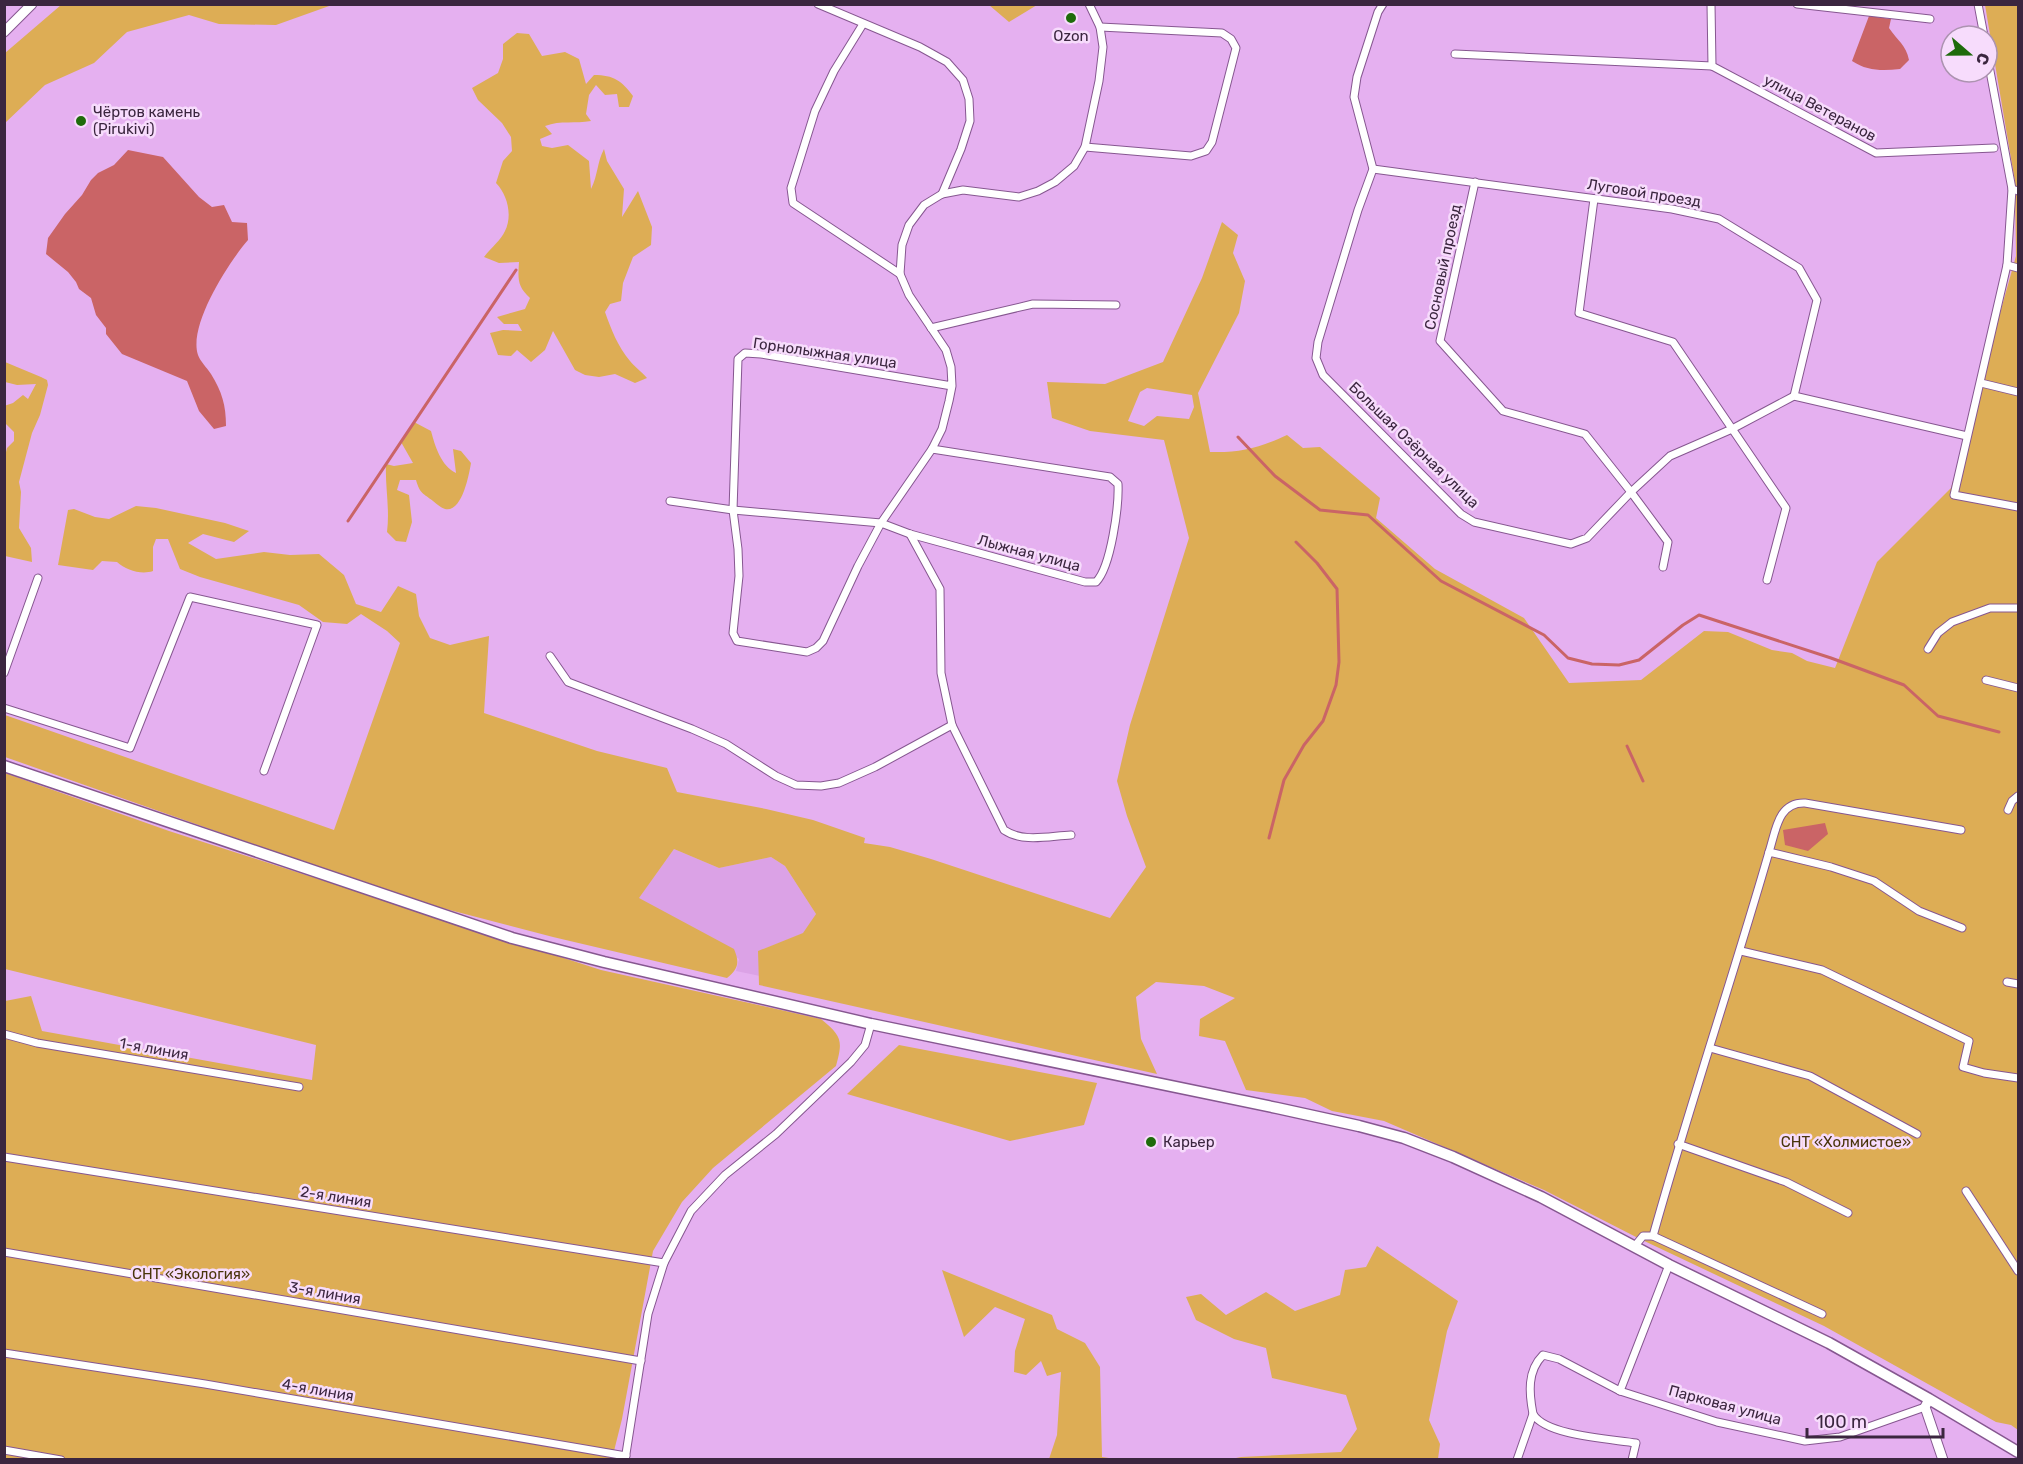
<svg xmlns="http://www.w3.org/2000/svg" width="2023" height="1464" font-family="Rubik,sans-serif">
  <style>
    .built { fill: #dba2e6 }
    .green { fill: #ddad55; fill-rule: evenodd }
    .water { fill: #ca6466 }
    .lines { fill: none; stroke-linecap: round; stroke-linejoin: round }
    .stream { stroke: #ca6466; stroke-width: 3 }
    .minor-casing { stroke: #865790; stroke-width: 9 }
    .tertiary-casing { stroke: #865790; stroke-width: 11 }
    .secondary-casing { stroke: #865790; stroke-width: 13 }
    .minor { stroke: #fff; stroke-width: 7 }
    .tertiary { stroke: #fff; stroke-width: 9 }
    .secondary { stroke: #fff; stroke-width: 10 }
    .poi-dot { fill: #1e6b0b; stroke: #f7dcfc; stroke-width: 2 }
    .labels { text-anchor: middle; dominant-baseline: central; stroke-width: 5; stroke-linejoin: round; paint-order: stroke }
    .poi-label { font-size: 15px; fill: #3b263f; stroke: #f7dcfc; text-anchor: start }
    .street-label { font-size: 15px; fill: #3b263f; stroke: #f7dcfc }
    .park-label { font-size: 15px; fill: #49340a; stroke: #f7dcfc }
  </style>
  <rect width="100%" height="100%" fill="#e5b0f0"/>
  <polygon class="built" points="674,849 719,868 771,857 785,866 816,914 804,933 759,951 760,976 736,971 739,959 638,899"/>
  <g class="green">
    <polygon points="61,5 61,4 332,5 276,25 219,24 189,15 127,32 94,63 45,85 5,123 5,53"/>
    <polygon points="989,5 1037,5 1009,22"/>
    <path d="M1985,5h33v1425l-7,-5 -15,-3 -172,-96 -186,-88 -94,-48 -160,-69 -52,-10 -27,-13 -59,-8 -21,-49 -26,-5 1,-17 35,-21 -31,-12 -48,-4 -20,15 5,42 16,35 -398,-89 -1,-34 45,-18 13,-19 -31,-48 -14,-9 -52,11 -45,-19 -35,49 95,51c6,14 4,20 -7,29l-174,-41 -138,-36 -410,-144v-42l329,115 66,-187 -13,-12 -26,-17 -14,10 -24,-2 -24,-17 -99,-28 -20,-8 -12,-30h-12l-3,8v24c-12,4 -27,-1 -36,-9l-15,-1 -9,9 -35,-5 10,-55 6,-1 21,8 14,2 27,-13 20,2 69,15 24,8 -15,11 -31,-8 -15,9 28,16 48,-7 26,3 29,-1 25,21 12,29 25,8 17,-26 18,8 3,22 11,22 20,7 39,-9 -5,77 113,38 70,17 10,24 89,17 47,11 52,18 -1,5 26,4 41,12 179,59 36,-51 -19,-51 -10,-35 13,-56 59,-187 -25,-98 -74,-9 -38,-13 -5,-36 58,2 58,-22 39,-84 20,-56 16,13 -5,18 12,28 -6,32 -41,80 12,59c30,1 49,-4 77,-17l16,13 17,-1 60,51 -4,20 59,51 89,49 45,65 72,-3 63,-49 24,1 44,18 20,3 15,8 28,7 42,-106 74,-74 65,-232 -1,-74zM1147,388l45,7 2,12 -5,12 -32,-3 -13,10 -16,-5 12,-29z"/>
    <path d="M517,33l12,1 13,22 23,-4 14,7 7,25 8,-9c20,0 28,6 39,21l-4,11h-10l-2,-13 -12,1 -9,-10 -7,10 -3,19 5,7c-16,3 -30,-1 -46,5l7,8 -12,5 2,7 10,2 16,-3 21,16 2,28c7,-14 6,-27 13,-40l3,12 17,28 -2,28 16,-26 14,36 -1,18 -18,12 -10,26 -2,18 -11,3 -5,8c6,17 13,35 25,49 5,6 11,10 17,17l-12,5 -20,-9 -16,3 -14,-2 -10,-5 -22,-39 -8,19 -14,12 -14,-12 -6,6 -13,-1 -8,-22 13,-3 19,1 -4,-7h-14l-7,-7 28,-8 5,-11c-13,-12 -12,-19 -11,-36l-20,1 -15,-6c6,-8 17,-17 21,-26 8,-16 2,-37 -9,-48l7,-22 9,-10 -1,-14 -9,-14 -24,-23 -6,-12 26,-15 5,-14v-15z"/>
    <polygon points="5,362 41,377 47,380 48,385 40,415 32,433 19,482 21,492 19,528 31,548 32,562 5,556 5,456 7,448 14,441 14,432 5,423 4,406 13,403 23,395 28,399 36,384 17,385 5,382"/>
    <path d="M414,422l17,9c4,15 10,35 25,42l-3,-24 8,2 10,12c-2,12 -9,50 -26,46 -4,-1 -8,-5 -12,-8 -10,-8 -13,-7 -17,-21h-16l-3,10 12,5 3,27 -6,20 -10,-1 -9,-9c3,-23 -2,-45 -1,-68l8,2 19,-3 -12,-21z"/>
    <path d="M5,773l164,58 432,139 220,49c21,17 22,22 15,47l-123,102 -31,34 -29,49 -31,168 -10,40h-607v-458l26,-5 11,35 270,49 4,-35 -311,-76z"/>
    <polygon points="899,1045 1097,1083 1084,1125 1010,1141 847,1094"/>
    <polygon points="1377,1246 1458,1301 1447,1331 1429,1420 1440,1444 1438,1459 1231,1459 1241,1457 1341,1452 1357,1429 1346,1395 1272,1378 1266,1348 1234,1339 1196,1320 1186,1297 1201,1294 1226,1315 1266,1292 1295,1311 1340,1295 1345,1270 1366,1267"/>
    <polygon points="942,1270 1052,1315 1057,1329 1085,1343 1100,1367 1102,1457 1116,1459 1049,1459 1057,1435 1061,1372 1047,1376 1041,1361 1026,1375 1014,1372 1015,1351 1025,1319 995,1307 964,1337"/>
  </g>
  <g class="water">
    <path d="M1869,16l22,3 -2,9c9,13 17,17 20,32l-9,9c-18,2 -33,2 -48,-8z"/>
    <path d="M128,150l35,7 36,40 13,10 12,-2 8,17 15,1 1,17c-19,22 -60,85 -50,115 2,6 9,13 13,19 11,18 15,31 15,52l-12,3 -15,-18 -12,-30 -65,-27 -16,-20v-6l-10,-13 -5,-17 -12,-9 -3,-7 -8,-10 -22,-18 2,-16 17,-24 17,-19 9,-15 7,-7 16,-8z"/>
    <polygon points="1825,823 1828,834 1808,851 1785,845 1783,830"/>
  </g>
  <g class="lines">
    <g class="stream">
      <polyline points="1238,437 1275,476 1320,510 1368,515 1441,581 1544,635 1568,658 1592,664 1619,665 1639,660 1683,625 1699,615 1831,658 1904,685 1938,716 1999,732"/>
      <polyline points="348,521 516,270"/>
      <polyline points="1627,746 1643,781"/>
      <polyline points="1269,838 1284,780 1304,745 1323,721 1336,685 1339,662 1337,589 1317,563 1296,542"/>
    </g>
    <g class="minor-casing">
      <g id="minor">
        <polyline points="818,4 920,47 947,62 963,80 969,99 970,121 961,149 942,194"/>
        <polyline points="1383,4 1378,12 1357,77 1354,97 1373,169 1358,210 1318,342 1316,358 1323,375 1461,514 1474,522 1571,544 1587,538 1631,492 1670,456 1732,429 1794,396 1967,436"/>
        <polyline points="1711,4 1712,66 1876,153 1994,148"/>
        <polyline points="1797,4 1930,19"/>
        <polyline points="1978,4 1984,36"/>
        <polyline points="863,24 834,71 815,111 791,188 793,203 900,274"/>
        <polyline points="1455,54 1712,66"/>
        <polyline points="1987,55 2012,189 2018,191"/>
        <polyline points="1085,147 1191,156 1206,151 1212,142 1236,48 1231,39 1222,33 1100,27"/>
        <polyline points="1373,169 1672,209 1719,219 1799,268 1817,300 1794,396"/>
        <polyline points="1475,182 1440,341 1503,411 1585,434 1631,492 1668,542 1663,567"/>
        <polyline points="2012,189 2007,265 1954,495 2018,507"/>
        <polyline points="1594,199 1579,313 1673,342 1786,508 1767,580"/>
        <polyline points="2007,265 2018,268"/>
        <polyline points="931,328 1033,304 1116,305"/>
        <polyline points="1981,383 2018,392"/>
        <polyline points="952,386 761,354 745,353 738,359 733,510 738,549 739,576 733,633 737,641 807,652 816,648 823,641 858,566 881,523 932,449 942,429 949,401 952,386 951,367 946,350 909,295 900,274 902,245 909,225 924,205 942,194 963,190 1019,197 1038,191 1055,182 1074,166 1085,147 1099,81 1103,47 1100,27 1089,4"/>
        <path d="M670,501l63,9 148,13 29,11 175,48h11c15,-15 23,-76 22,-98l-8,-7 -178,-28"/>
        <path d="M910,534l30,55 1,84 11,52 52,105c19,13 45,6 67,5"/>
        <polyline points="1928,649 1938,633 1952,622 1990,608 2018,608"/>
        <polyline points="550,656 568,682 692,729 726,744 776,776 796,785 821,786 839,783 875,767 952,725"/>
        <polyline points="4,673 38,578"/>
        <polyline points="1986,680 2018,688"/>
        <polyline points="4,708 130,748 190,597 317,625 264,771"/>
        <polyline points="2008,810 2012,801 2018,796"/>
        <path d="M1769,852c7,-22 9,-50 36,-49l156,27"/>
        <polyline points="1741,951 1822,970 1969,1041 1963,1067 1984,1073 2018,1078"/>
        <polyline points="2007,982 2018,984"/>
        <polyline points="4,1034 37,1043 299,1087"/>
        <polyline points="1710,1048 1810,1076 1917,1134"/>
        <polyline points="1678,1144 1786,1182 1848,1213"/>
        <polyline points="4,1157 664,1263"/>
        <polyline points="1966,1191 2018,1271"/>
        <polyline points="1653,1236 1822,1314"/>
        <path d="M1634,1247l9,-11h10c36,-129 79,-256 116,-384l62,15 43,14 45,30 43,17"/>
        <polyline points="4,1252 641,1361"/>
        <polyline points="1669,1265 1620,1391 1717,1422 1805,1441 1840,1437 1925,1407"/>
        <polyline points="4,1353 205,1384 626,1456"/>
        <path d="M1533,1414c-4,-21 -6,-43 10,-59l16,4 61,32"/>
        <polyline points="4,1450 61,1460"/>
        <polyline points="625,1460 648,1314 664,1263 691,1211 725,1175 776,1134 851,1062 865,1045 871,1024"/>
        <path d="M1517,1460l16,-46c13,22 79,25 103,29l-4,17"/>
      </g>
    </g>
    <g class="tertiary-casing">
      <g id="tertiary">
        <polyline points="4,32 32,4"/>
        <polyline points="1929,1399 1925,1407 1943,1460"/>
      </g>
    </g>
    <g class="secondary-casing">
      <polyline id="secondary" points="4,766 512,938 604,962 871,1024 1277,1108 1359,1126 1404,1138 1453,1157 1541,1197 1669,1265 1829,1343 1929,1399 2018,1452"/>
    </g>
    <use href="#minor" class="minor"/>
    <use href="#tertiary" class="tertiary"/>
    <use href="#secondary" class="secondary"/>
  </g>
  <g class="poi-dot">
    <circle cx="1071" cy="18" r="6"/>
    <circle cx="81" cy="121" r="6"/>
    <circle cx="1151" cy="1142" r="6"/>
  </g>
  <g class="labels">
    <g class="poi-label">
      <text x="1071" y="36" text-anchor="middle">Ozon</text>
      <text x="93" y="112">Чёртов камень<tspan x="93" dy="17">(Pirukivi)</tspan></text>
      <text x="1163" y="1142">Карьер</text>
    </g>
    <g class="street-label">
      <text transform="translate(1820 108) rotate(28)">улица Ветеранов</text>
      <text transform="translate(1644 193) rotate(9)">Луговой проезд</text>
      <text transform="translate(1443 267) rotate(-78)">Сосновый проезд</text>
      <text transform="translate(825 353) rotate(8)">Горнолыжная улица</text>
      <text transform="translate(1414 445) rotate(44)">Большая Озёрная улица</text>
      <text transform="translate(1029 553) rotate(15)">Лыжная улица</text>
      <text transform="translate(154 1049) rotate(10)">1-я линия</text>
      <text transform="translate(336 1197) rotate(9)">2-я линия</text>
      <text transform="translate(325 1293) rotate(10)">3-я линия</text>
      <text transform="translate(318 1390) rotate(10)">4-я линия</text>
      <text transform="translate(1725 1405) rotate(15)">Парковая улица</text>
    </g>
    <g class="park-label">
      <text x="1846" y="1142">СНТ «Холмистое»</text>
      <text x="191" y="1274">СНТ «Экология»</text>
    </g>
  </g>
  <rect width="2023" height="1464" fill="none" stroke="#3b263f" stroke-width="12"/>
  <g transform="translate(1969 54) rotate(110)"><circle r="28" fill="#f7dcfc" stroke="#ac93b0" stroke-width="1.5"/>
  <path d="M0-4.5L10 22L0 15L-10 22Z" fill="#1e6b0b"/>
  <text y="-9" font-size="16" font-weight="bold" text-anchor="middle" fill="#3b263f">С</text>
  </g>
  <path d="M1807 1428v9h136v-9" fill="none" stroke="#3b263f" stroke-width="3"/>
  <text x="1816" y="1428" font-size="18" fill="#3b263f" stroke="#f7dcfc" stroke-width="4.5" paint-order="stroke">100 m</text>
</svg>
